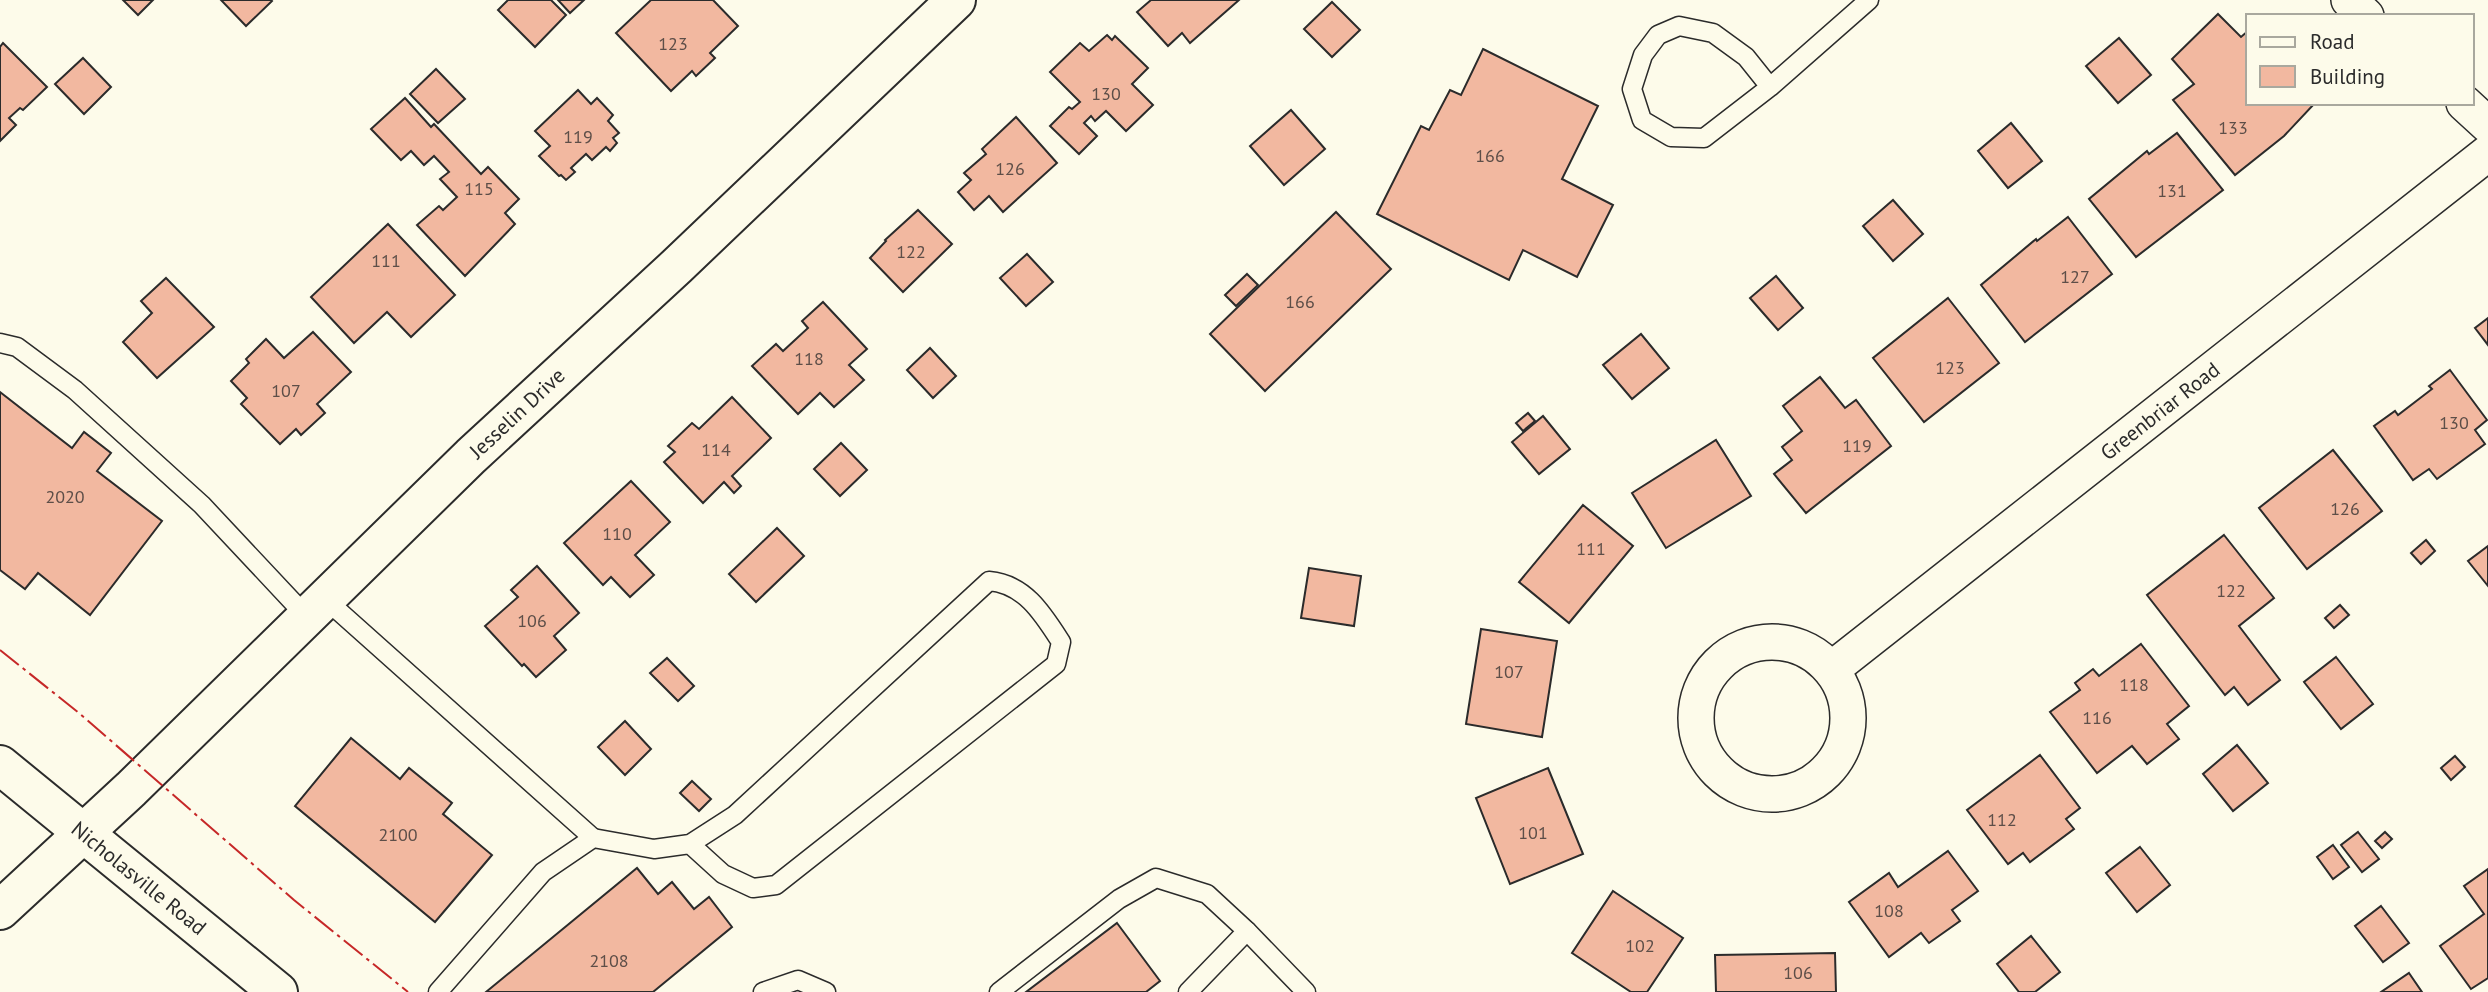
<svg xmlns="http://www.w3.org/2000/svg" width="2488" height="992" font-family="'PT Sans',sans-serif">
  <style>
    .building { fill: #f2b8a0; stroke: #2b2b2b; stroke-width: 2 }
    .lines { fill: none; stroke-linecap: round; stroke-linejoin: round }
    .lane-casing { stroke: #2b2b2b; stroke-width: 21 }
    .street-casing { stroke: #2b2b2b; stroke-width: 38 }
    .secondary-casing { stroke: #2b2b2b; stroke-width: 42 }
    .primary-casing { stroke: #2b2b2b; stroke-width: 42 }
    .lane { stroke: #fdfbea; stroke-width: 18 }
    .street { stroke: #fdfbea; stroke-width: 35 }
    .secondary { stroke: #fdfbea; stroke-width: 38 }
    .primary { stroke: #fdfbea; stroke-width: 38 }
    .power { stroke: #c62828; stroke-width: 2; stroke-dasharray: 24 5 3.5 5; stroke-linecap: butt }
    .labels { text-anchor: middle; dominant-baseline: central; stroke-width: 5; stroke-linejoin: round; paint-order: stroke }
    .number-label { font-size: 18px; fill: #5d4e48 }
    .street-label { font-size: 21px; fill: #2b2b2b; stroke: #fdfbea }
  </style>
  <rect width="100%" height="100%" fill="#fdfbea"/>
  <g class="building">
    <polygon points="123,0 153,0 138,15"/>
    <polygon points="221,0 271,0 272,1 246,26"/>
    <polygon points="508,0 551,0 566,15 535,47 498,10"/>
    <polygon points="558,0 584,0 570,13"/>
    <polygon points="651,0 713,0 738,26 710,53 715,58 696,76 692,71 671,91 616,33"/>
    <polygon points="1151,0 1239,0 1190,43 1182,33 1168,46 1137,12"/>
    <polygon points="1332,2 1360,30 1332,57 1304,29"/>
    <polygon points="2218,14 2241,37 2248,31 2248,103 2315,103 2284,136 2235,175 2173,100 2194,84 2172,59"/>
    <polygon points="1107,35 1112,40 1115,36 1148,68 1132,84 1153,105 1126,131 1106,111 1095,121 1091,116 1084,123 1097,136 1079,154 1050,126 1069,107 1072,109 1080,102 1050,72 1080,43 1089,51"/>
    <polygon points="2119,38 2151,75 2118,103 2086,66"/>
    <polygon points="3,43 47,87 23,110 20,108 9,118 16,125 0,141 0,47"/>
    <polygon points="1483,49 1598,106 1562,179 1613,205 1577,277 1523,250 1509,280 1377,214 1421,126 1429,130 1450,90 1461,95"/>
    <polygon points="83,58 111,87 84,114 55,84"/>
    <polygon points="436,69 465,99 438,123 410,94"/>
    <polygon points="578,90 591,104 597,98 613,115 608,121 619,133 613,138 617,143 610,151 606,147 592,160 586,154 571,168 575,172 566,180 561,175 559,176 539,156 550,146 535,131"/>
    <polygon points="405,98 431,127 434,124 481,174 488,167 519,199 505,213 515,224 465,276 417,225 439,206 443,210 457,197 440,179 449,172 434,156 424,165 411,151 401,160 371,129"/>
    <polygon points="1291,110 1325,149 1284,185 1250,146"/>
    <polygon points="1016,117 1057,163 1003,212 989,196 974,210 958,192 971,180 964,173 986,154 982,149"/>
    <polygon points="2011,123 2042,161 2008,188 1978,151"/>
    <polygon points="2177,133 2223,190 2136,257 2089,199 2147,151 2149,154"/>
    <polygon points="1893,200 1923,234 1893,261 1863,226"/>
    <polygon points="918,210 952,244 903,292 870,258 886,241 885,240"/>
    <polygon points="1336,212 1391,269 1265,391 1210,334"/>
    <polygon points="2068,217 2112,274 2025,342 1981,285 2036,239 2037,241"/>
    <polygon points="388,224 455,295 411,337 387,312 354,343 311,297"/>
    <polygon points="1027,254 1053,282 1026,306 1000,278"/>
    <polygon points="1247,274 1258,285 1236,306 1225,295"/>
    <polygon points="1776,276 1803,308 1778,330 1750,298"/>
    <polygon points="166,278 214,327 157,378 123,342 152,313 141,301"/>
    <polygon points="1948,298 1999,363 1924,422 1873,358"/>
    <polygon points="823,302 867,349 849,365 864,380 834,407 820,393 798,414 752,366 776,344 783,351 808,328 802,321"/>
    <polygon points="2488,318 2488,345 2475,328"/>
    <polygon points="313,332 351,372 317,404 325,413 301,435 296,429 280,444 241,404 247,398 231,381 249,363 246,359 266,339 284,358"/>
    <polygon points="1641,334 1669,368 1632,399 1603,365"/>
    <polygon points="930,348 956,376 933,398 907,370"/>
    <polygon points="2450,370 2487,420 2475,430 2485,444 2437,479 2429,469 2413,480 2374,426 2395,411 2398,415 2432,389 2429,386"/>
    <polygon points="1820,377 1845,408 1856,400 1891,446 1806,513 1774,474 1792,460 1782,447 1802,431 1783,406"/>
    <polygon points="0,392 72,448 84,432 111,453 97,471 162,521 90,615 38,573 25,589 0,570"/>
    <polygon points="732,397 771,438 732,476 741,486 734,493 724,482 703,503 664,462 675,452 668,446 692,423 699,429"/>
    <polygon points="1528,413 1535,421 1523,431 1516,423"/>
    <polygon points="1543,416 1570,449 1539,474 1512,442"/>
    <polygon points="1716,440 1751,496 1666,548 1632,493"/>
    <polygon points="841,443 867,470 840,496 814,469"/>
    <polygon points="2333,450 2382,511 2307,569 2259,508"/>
    <polygon points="631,481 670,522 635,555 654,575 630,597 611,577 603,585 564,543"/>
    <polygon points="1583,505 1633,546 1569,623 1519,582"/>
    <polygon points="777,528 804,556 756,602 729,574"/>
    <polygon points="2224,535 2274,598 2239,626 2280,680 2248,705 2234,687 2225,695 2147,595"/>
    <polygon points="2426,540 2435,551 2421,564 2411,553"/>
    <polygon points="2488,546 2488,586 2468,561"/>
    <polygon points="537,566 579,613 554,636 566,650 536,677 524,664 522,666 485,626 518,597 511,590"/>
    <polygon points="1309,568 1361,576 1354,626 1301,618"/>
    <polygon points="2340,605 2349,615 2334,628 2325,618"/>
    <polygon points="1481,629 1557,641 1542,737 1466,724"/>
    <polygon points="2141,644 2189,706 2167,724 2179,739 2147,764 2132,746 2097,773 2050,712 2080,690 2075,683 2093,669 2099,676"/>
    <polygon points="2336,657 2373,704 2341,729 2304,682"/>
    <polygon points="667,658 694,686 678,701 650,673"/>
    <polygon points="625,721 651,749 625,775 598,747"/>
    <polygon points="351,738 400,779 409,768 452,803 443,814 492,855 435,922 295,806"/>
    <polygon points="2237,745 2268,783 2233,811 2203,774"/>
    <polygon points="2040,755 2080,808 2066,819 2074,829 2030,862 2023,853 2008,864 1967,810"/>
    <polygon points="2455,756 2465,767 2451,780 2441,768"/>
    <polygon points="1548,768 1583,854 1510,884 1476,798"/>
    <polygon points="692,781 711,799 699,811 680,793"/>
    <polygon points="2358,832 2379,859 2362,872 2341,845"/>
    <polygon points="2385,832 2392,839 2382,848 2375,841"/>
    <polygon points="2333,845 2349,867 2333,879 2317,857"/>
    <polygon points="2140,847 2170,885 2137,912 2106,873"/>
    <polygon points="1948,851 1978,891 1952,910 1960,921 1929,943 1921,933 1889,957 1849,902 1889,873 1898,887"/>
    <polygon points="637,868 658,894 672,882 694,909 709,897 732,927 653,992 486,992"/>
    <polygon points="2488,869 2488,978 2471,989 2440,946 2484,914 2464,886"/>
    <polygon points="1613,891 1683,938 1647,992 1631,992 1572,953"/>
    <polygon points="2381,906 2409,943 2383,962 2355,926"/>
    <polygon points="1117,923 1160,981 1146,992 1026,992"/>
    <polygon points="2031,936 2060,972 2035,992 2019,992 1997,964"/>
    <polygon points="1835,953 1836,992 1716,992 1715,955"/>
    <polygon points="2409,973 2422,992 2381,992"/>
  </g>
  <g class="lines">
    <g class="lane-casing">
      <g id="lane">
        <polyline points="1770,87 1746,57 1713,33 1679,26 1658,35 1643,55 1632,89 1642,120 1671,137 1704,138 1770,87 1869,0"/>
        <polyline points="0,343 17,347 75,390 202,505 306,616"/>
        <polyline points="324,598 593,838"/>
        <polyline points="1247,931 1306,992"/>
        <path d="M438,992l105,-120 50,-34 61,11 36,-5 45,-29 254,-234c36,3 54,33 72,61l-5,22 -280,221 -23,3 -30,-14 -33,-30"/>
        <polyline points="763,992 798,980 826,992"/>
        <polyline points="999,992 1119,899 1156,878 1207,894 1247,931 1188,992"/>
      </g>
    </g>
    <g class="street-casing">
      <g id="street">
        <polyline points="2349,0 2366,16"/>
        <polyline points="2464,103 2488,125"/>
        <circle cx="1772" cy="718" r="76"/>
        <polyline points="1832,669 2488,153"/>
      </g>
    </g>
    <g class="secondary-casing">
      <polyline id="secondary" points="0,910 131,789 471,456 677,266 956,0"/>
    </g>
    <g class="primary-casing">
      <polyline id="primary" points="0,765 278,992"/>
    </g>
    <use href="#lane" class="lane"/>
    <use href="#street" class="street"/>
    <use href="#secondary" class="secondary"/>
    <use href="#primary" class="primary"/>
    <polyline class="power" points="0,650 79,713 294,900 408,992"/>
  </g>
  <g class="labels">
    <g class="number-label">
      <text x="673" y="43">123</text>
      <text x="1106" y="93">130</text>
      <text x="2233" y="127">133</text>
      <text x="578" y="136">119</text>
      <text x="1490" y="155">166</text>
      <text x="1010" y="168">126</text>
      <text x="479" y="188">115</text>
      <text x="2172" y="190">131</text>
      <text x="911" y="251">122</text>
      <text x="386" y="260">111</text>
      <text x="2075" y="276">127</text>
      <text x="1300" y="301">166</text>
      <text x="809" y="358">118</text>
      <text x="1950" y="367">123</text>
      <text x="286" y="390">107</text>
      <text x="2454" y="422">130</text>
      <text x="1857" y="445">119</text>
      <text x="716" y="449">114</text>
      <text x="65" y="496">2020</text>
      <text x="2345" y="508">126</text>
      <text x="617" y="533">110</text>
      <text x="1591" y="548">111</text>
      <text x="2231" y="590">122</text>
      <text x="532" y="620">106</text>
      <text x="1509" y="671">107</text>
      <text x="2134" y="684">118</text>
      <text x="2097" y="717">116</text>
      <text x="2002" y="819">112</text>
      <text x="1533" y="832">101</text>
      <text x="398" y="834">2100</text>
      <text x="1889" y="910">108</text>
      <text x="1640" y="945">102</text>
      <text x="609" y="960">2108</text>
      <text x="1798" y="972">106</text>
    </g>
    <g class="street-label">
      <text transform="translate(2160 411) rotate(-38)">Greenbriar Road</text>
      <text transform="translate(517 413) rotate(-43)">Jesselin Drive</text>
      <text transform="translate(139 878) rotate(39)">Nicholasville Road</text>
    </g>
  </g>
  <rect x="2246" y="14" width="228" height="91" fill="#fdfbea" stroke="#a9a89e" stroke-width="2"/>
  <rect x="2260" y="37" width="35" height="10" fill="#fdfbea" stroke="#a9a89e" stroke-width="2"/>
  <text x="2310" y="49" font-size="21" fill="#2b2b2b">Road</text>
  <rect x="2260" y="66" width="35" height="21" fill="#f2b8a0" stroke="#a9a89e" stroke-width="2"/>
  <text x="2310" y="84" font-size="21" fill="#2b2b2b">Building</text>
</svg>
